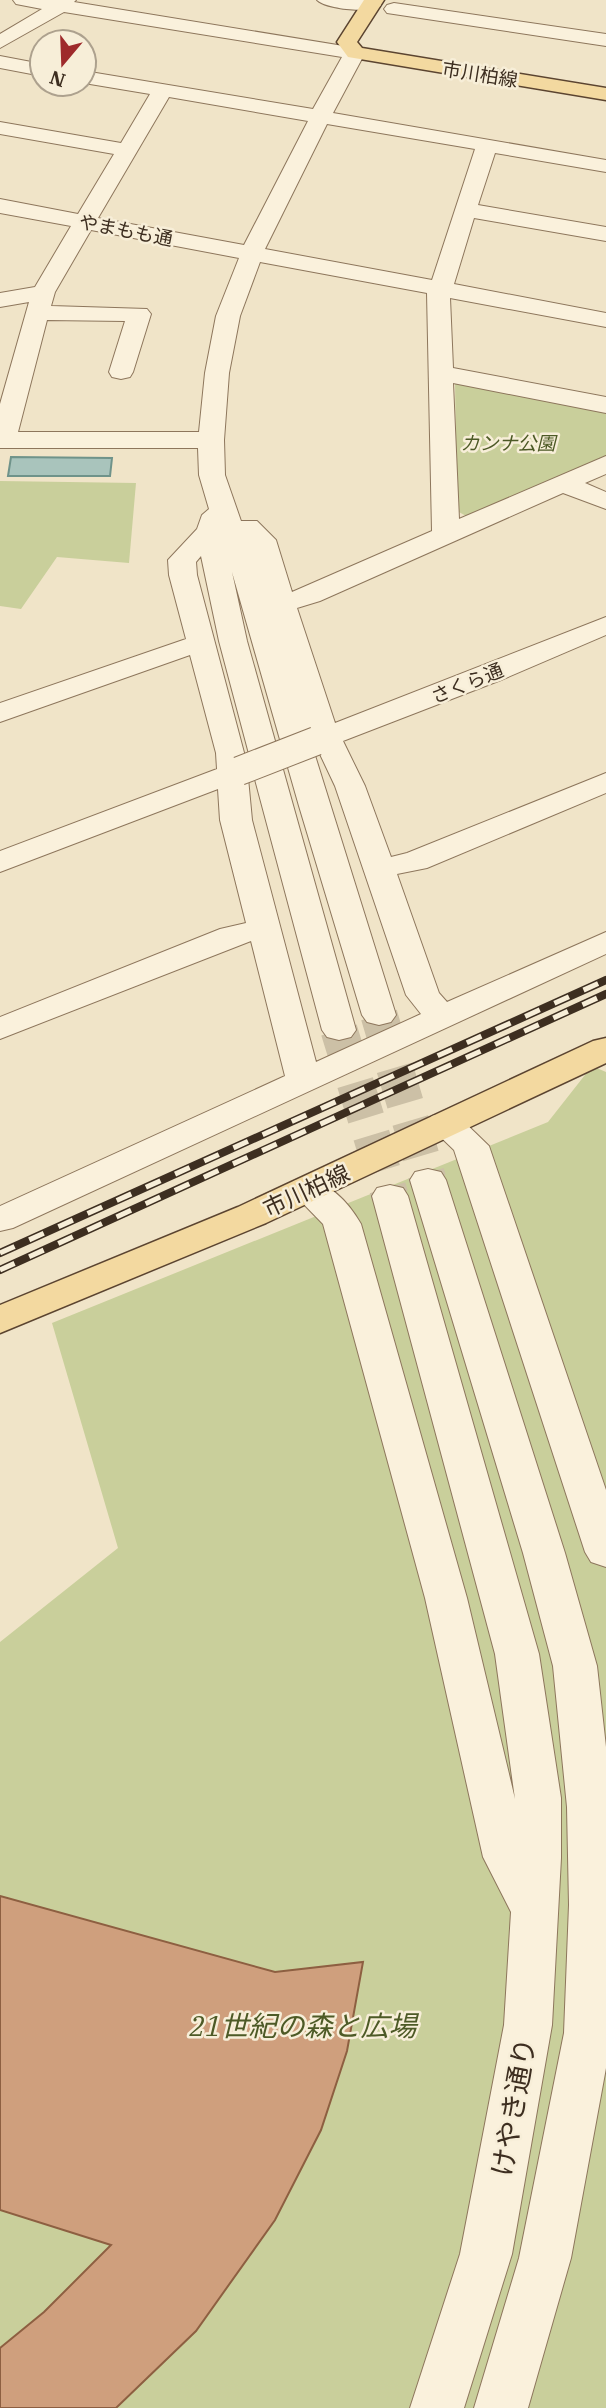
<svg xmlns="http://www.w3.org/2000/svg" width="606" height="2408" font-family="'IBM Plex Serif','Noto Sans JP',serif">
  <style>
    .green { fill: #c9cf9b }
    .water { fill: #a9c4bc; stroke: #6f938a; stroke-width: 2 }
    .building { fill: #cf9f7d; stroke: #8d5f41; stroke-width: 2 }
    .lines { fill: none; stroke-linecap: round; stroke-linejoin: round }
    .minor-tunnel { stroke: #ccc0a6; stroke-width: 37; stroke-dasharray: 37 18; stroke-linecap: butt }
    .minor-casing { stroke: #8d765c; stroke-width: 2 }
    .major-casing { stroke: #5b4430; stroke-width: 3 }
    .minor { fill: #faf1dc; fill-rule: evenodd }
    .major { fill: #f3d9a0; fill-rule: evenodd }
    .rail-casing { stroke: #3d2e20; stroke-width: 8 }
    .rail { stroke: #f7eed8; stroke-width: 5; stroke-dasharray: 16; stroke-linecap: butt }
    .minor-bridge-casing { stroke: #8d765c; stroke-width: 30; stroke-linecap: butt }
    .minor-bridge { stroke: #faf1dc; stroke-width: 28 }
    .labels { text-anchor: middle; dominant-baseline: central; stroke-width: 5; stroke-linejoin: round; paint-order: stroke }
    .far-street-label { font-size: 19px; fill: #3d2e20; stroke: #f7eed8 }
    .far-park-label { font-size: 19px; font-style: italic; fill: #4d5a26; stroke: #f7eed8 }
    .street-label { font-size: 23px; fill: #3d2e20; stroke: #f7eed8 }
    .near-park-label { font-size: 28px; font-style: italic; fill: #4d5a26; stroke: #f7eed8 }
    .near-street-label { font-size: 28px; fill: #3d2e20; stroke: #f7eed8 }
  </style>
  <rect width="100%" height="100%" fill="#f0e4c8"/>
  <g class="green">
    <polygon points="459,381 606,410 606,456 468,517 457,511 455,383"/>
    <polygon points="0,481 136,483 129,563 57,557 21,609 0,606"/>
    <polygon points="592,1066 606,1072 606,2408 0,2408 0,1642 118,1548 52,1323 548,1122"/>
  </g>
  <polygon class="water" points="11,457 112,458 110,476 8,476"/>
  <polygon class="building" points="0,1896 275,1972 363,1962 347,2051 321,2130 275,2220 196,2331 116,2408 0,2408 0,2348 44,2312 111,2245 0,2210"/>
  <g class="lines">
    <g class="minor-tunnel">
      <polyline points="379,1015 428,1180"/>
      <polyline points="339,1030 390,1196"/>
    </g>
    <g class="minor-casing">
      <g id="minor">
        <path d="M13,0h63l-2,2 288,47 3,4 -32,60 273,47v12l-111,-19 -17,52 128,22v14l-132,-23 -20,66 152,29v14l-156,-29 3,70 153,29v16l-153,-30 6,136 147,-63v18l-21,9 21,9v17l-43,-16 -243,108 -23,7 38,115 271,-106v18l-105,45 -158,61 22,45 26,71 16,-4 199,-80v20l-179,75 -30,6 42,119 8,9 159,-70v22l-593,274 -13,3v-25l285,-130 -34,-135 -251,98v-22l220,-88 26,-6 -26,-103 -2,-31 -218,83v-21l217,-82 -1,-16 -26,-98 -190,67v-19l186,-64 -17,-64 -1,-15 29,-31 5,-14 7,-6 -10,-34 -1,-27h-198v-44l29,-102 -29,5v-14l35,-6 36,-61 -71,-13v-14l78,15 36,-60 -114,-20v-12l121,21 29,-49 -66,-11v-12l229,38 29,-52 -278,-45 -64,36v-14l42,-25 -26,-5zM169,97l139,24 -64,124 -146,-27zM327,124l148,25 -43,131 -167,-31zM91,230l148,28 -23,58 -11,57 -6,59h-181l29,-112 78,1 -16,51 3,5 9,2 9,-2 3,-5 18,-58 -4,-5 -96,-3 4,-14zM260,262l167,31 5,238 -140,61 -16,-52 -19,-19h-16l-16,-46 -1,-35 5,-67 11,-57zM201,556l18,85 34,128 -6,-5 -50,-189 -1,-13zM232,572l67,234 63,209 5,7 12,3 12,-3 5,-7 -83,-266 5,1 17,36 71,209 15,19 -105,48 -64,-242 -4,-42 5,-6 69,258 5,7 12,3 12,-3 5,-7 -109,-389z"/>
        <path d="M317,0h57l7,5c-9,9 -55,4 -64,-5z"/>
        <polygon points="394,3 606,34 606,46 387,13 384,9 387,5"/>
        <polygon points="0,56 42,64 42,76 0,68"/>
        <polygon points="445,1113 458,1116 489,1146 606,1490 606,1567 591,1562 585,1552 454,1150 427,1124 432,1116"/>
        <polygon points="428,1169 441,1172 446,1180 565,1553 597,1666 606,1747 606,2068 571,2258 528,2408 474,2408 519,2258 564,2033 569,1905 567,1807 553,1666 523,1553 410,1180 415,1172"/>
        <path d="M307,1178c24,6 42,25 54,46l106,374 48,201 -20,-145 -123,-458 5,-8 13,-3 13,3 5,8 131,458 22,144v60l-9,167 -40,229 -48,154h-54l50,-154 44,-229 7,-113 -28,-55 -58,-259 -102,-374 -34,-35 5,-8z"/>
      </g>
    </g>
    <g class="major-casing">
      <g id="major">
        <polygon points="364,0 384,0 357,42 362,48 606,88 606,100 348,57 337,42"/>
        <polygon points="606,1038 606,1063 266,1223 0,1333 0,1305 238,1207 593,1041"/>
      </g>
    </g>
    <use href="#minor" class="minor"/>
    <use href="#major" class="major"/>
    <g class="rail-casing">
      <g id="rail">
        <polyline points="0,1253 606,980"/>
        <polyline points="0,1270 606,994"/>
      </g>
    </g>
    <use href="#rail" class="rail"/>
    <g class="minor-bridge-casing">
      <polyline id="minor-bridge" points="239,771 316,741"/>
    </g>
    <use href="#minor-bridge" class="minor-bridge"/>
  </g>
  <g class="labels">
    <g class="far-street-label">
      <text transform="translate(480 74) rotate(9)">市川柏線</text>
      <text transform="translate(126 230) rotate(11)">やまもも通</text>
      <text transform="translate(467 683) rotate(-22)">さくら通</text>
    </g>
    <g class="far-park-label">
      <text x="508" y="443">カンナ公園</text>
    </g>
    <g class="street-label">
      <text transform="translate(306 1190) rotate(-25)">市川柏線</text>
    </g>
    <g class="near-park-label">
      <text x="303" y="2025">21世紀の森と広場</text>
    </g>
    <g class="near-street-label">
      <text transform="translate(513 2107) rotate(-80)">けやき通り</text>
    </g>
  </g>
  <g transform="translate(63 63) rotate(199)"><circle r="33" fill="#f7eed8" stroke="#ada18e" stroke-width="2"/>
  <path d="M0-5L12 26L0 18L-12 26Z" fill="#9e2a2b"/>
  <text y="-10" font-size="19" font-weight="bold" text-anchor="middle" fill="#3d2e20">N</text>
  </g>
</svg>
